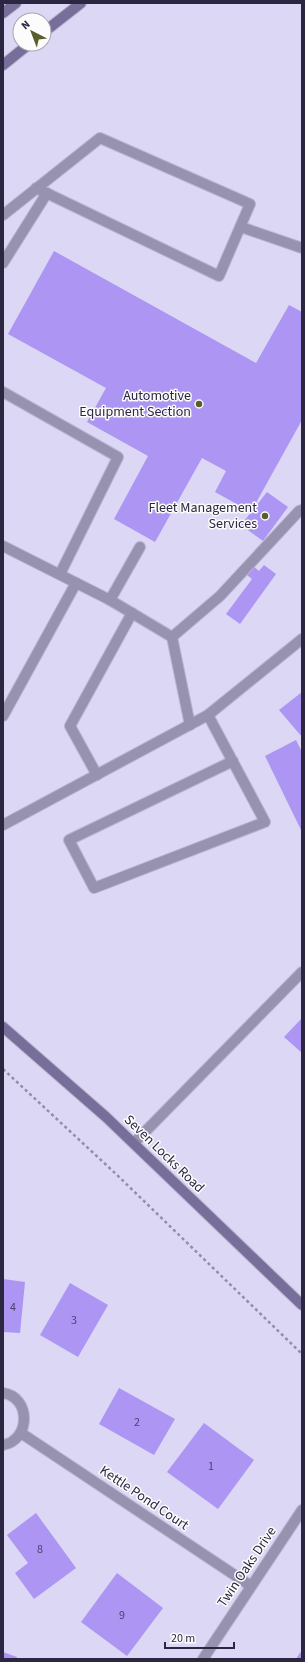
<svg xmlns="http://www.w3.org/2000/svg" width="305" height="1662" font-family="'Source Sans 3',sans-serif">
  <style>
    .building { fill: #ac95f3 }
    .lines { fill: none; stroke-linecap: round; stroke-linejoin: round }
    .lane-casing { stroke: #b9b4d0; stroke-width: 12 }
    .street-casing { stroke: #b9b4d0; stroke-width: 12 }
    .secondary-casing { stroke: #b9b4d0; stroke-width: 12 }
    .path { stroke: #928da9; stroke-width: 2.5; stroke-dasharray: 3 3; stroke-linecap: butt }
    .lane { stroke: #9792b0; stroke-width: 10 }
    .street { stroke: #9792b0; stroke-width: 10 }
    .secondary { stroke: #776e9a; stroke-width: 10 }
    .poi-dot { fill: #595e2c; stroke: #fcfcfc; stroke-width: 1.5 }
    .labels { text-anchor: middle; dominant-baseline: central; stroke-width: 3; stroke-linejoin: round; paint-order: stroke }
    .number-label { font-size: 12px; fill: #4c426e }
    .poi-label { font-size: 14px; fill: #2c2641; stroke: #fcfcfc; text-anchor: end }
    .street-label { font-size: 14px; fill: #2c2641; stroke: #fcfcfc }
  </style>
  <rect width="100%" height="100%" fill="#dcd7f4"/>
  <g class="building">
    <polygon points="54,251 256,363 289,305 302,312 302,420 251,512 215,492 226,471 202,458 155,542 114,519 148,456 87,422 106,388 8,334"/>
    <polygon points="267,492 288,507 263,541 241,525"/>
    <polygon points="264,565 276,574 240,624 226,614 252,579 247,575 253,566 259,571"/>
    <polygon points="302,692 302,737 279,710"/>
    <polygon points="296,740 302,752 302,832 265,756"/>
    <polygon points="302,1018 302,1053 284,1037"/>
    <polygon points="3,1279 25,1282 20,1333 3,1332"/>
    <polygon points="70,1283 108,1305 78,1357 40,1335"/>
    <polygon points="119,1388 175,1419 154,1455 99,1424"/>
    <polygon points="204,1423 254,1460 218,1509 167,1472"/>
    <polygon points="36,1513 76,1568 34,1599 15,1573 28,1563 7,1535"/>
    <polygon points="117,1573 163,1608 127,1656 81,1622"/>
    <polygon points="302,1650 302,1659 296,1659"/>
    <polygon points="3,1652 17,1657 16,1659 3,1659"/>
  </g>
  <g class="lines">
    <g class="lane-casing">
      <g id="lane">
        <polyline points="3,215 100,138 250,204 219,276 36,188"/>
        <polyline points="241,227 302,248"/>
        <polyline points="3,263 47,193"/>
        <polyline points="3,392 118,457 60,574"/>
        <polyline points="3,546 110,600"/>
        <polyline points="140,547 110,600 172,637"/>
        <polyline points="208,715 265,822 94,888 69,840 233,761"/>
        <polyline points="3,716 76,583"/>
        <polyline points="190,725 172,637 220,596 299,511 302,510"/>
        <polyline points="97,775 70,726 132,613"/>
        <polyline points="3,825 208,715 302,639"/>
        <polyline points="134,1143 302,972"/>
      </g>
    </g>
    <g class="street-casing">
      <g id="street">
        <path d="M3,1393c28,4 28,47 0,52"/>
        <polyline points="21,1433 251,1586"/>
        <polyline points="203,1659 302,1510"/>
      </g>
    </g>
    <g class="secondary-casing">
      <g id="secondary">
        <polyline points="3,13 16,3"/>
        <polyline points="44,32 81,3"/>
        <polyline points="3,65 29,44"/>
        <polyline points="3,1027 106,1117 302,1305"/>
      </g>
    </g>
    <polyline class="path" points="3,1069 116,1174 302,1354"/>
    <use href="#lane" class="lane"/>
    <use href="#street" class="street"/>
    <use href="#secondary" class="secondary"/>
  </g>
  <g class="poi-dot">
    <circle cx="199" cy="404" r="4"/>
    <circle cx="265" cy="516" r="4"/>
  </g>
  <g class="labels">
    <g class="number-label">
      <text x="13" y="1307">4</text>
      <text x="74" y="1320">3</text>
      <text x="137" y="1422">2</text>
      <text x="211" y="1466">1</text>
      <text x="40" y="1549">8</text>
      <text x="122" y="1615">9</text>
    </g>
    <g class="poi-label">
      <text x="191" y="396">Automotive<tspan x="191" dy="16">Equipment Section</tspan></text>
      <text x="257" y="508">Fleet Management<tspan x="257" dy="16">Services</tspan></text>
    </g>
    <g class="street-label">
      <text transform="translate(164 1154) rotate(44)">Seven Locks Road</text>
      <text transform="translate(144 1498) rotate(34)">Kettle Pond Court</text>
      <text transform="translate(247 1567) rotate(-56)">Twin Oaks Drive</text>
    </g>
  </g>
  <rect width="305" height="1662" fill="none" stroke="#2c2641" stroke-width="8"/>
  <g transform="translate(32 32) rotate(318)"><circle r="19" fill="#fcfcfc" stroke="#a9a6b1"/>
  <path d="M0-3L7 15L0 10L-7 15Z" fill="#595e2c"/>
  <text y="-6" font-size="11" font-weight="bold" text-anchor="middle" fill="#2c2641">N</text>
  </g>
  <path d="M165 1642v6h69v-6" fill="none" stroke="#2c2641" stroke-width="2"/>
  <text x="171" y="1642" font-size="12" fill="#2c2641" stroke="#fcfcfc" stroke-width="3" paint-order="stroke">20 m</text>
</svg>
